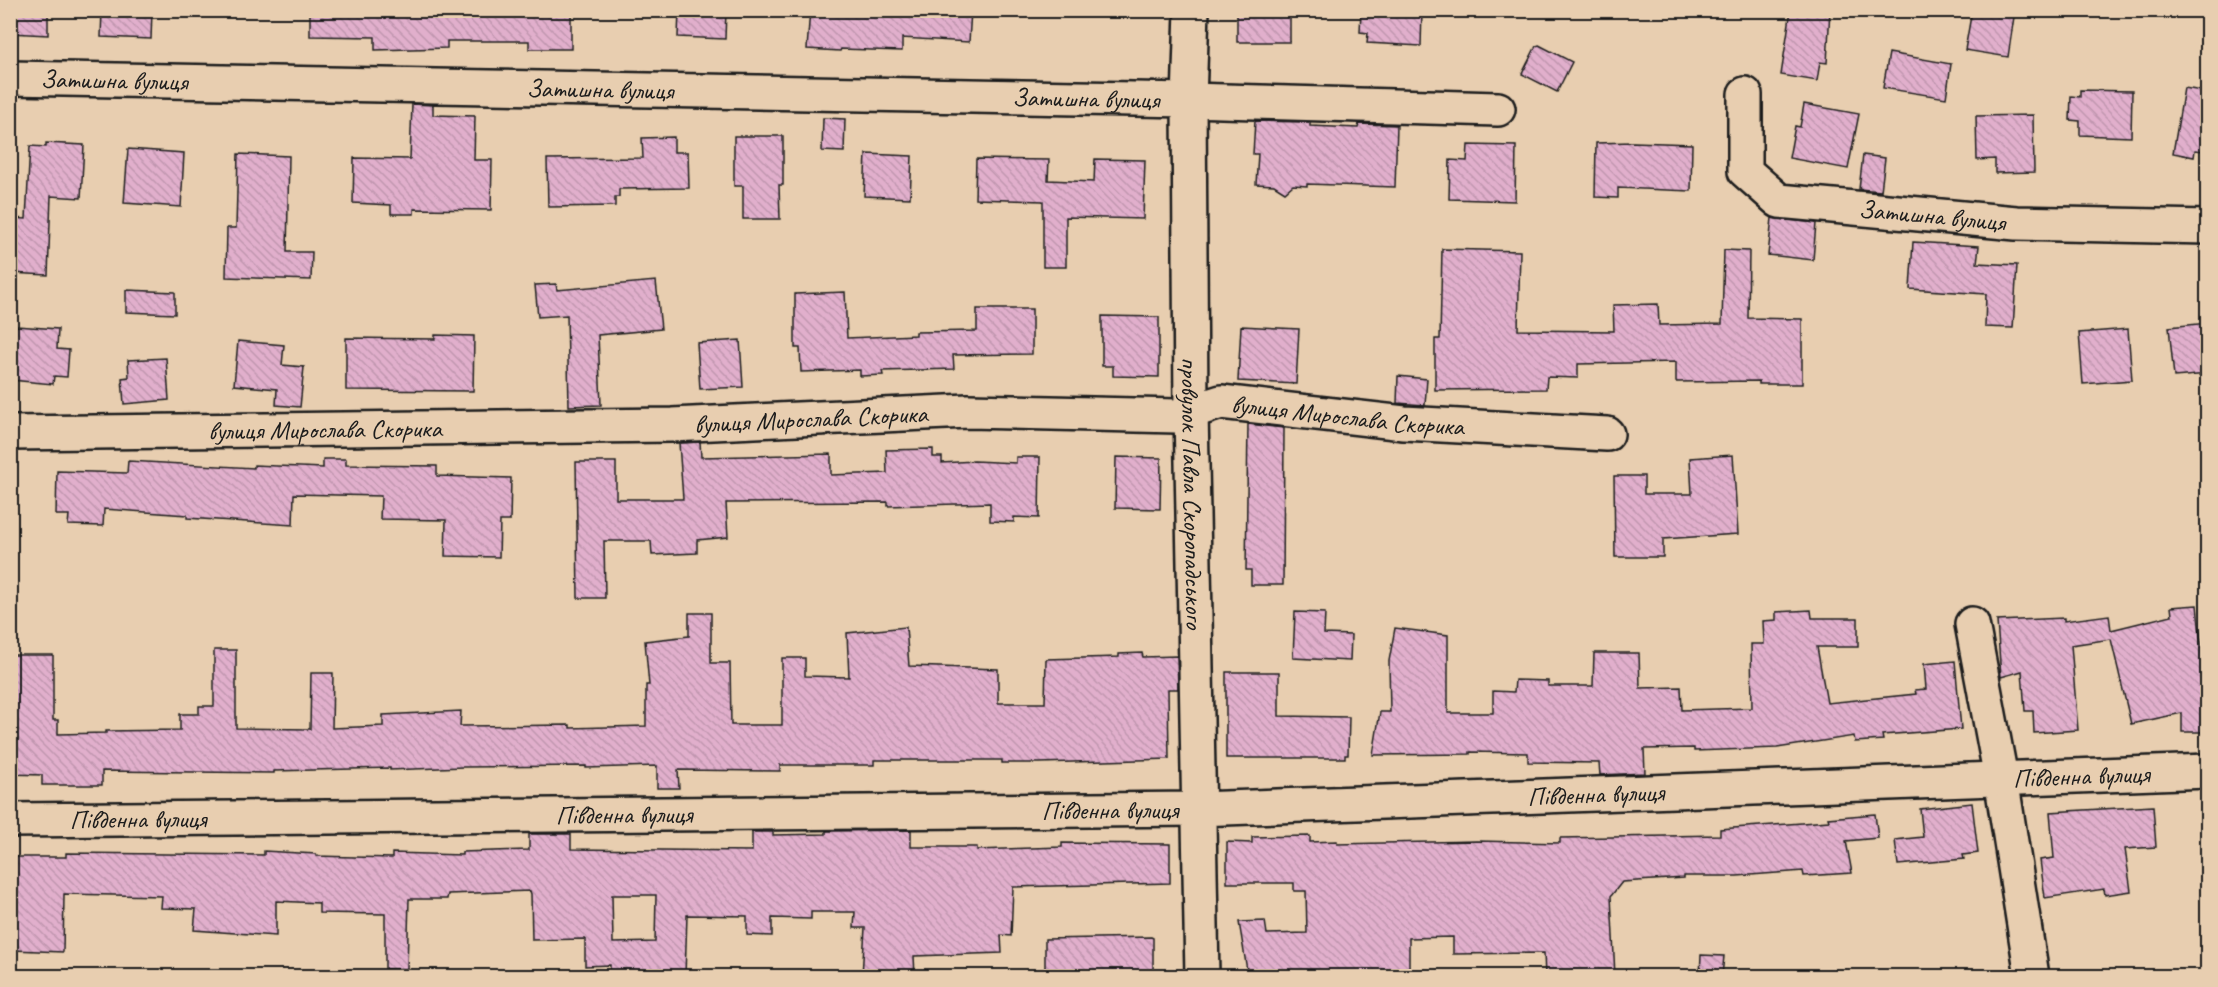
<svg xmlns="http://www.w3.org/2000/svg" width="2218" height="987" font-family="Caveat,sans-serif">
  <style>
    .building { fill: url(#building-back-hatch); stroke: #1c1c1c; stroke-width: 1.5; fill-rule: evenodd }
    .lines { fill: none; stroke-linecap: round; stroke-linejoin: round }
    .minor-casing { stroke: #1c1c1c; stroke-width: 38 }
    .minor { stroke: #e8ceb0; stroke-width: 33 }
    .labels { text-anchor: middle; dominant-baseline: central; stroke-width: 4.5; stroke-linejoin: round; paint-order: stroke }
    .street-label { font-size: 26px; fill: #1c1c1c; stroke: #e8ceb0 }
  </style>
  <defs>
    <pattern id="building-back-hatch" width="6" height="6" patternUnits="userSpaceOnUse" patternTransform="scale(1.5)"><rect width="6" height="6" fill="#e1afcc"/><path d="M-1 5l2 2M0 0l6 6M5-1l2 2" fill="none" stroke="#c096af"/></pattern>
  </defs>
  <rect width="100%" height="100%" fill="#e8ceb0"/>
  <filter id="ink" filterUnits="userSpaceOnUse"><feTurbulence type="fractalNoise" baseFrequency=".0167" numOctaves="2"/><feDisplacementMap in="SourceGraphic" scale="12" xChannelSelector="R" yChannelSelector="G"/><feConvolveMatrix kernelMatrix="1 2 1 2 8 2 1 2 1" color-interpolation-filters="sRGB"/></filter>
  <g filter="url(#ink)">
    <g class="building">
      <polygon points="10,10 48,10 48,35 10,33"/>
      <polygon points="102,10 152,10 151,39 101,37"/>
      <polygon points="310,10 571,10 571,49 529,49 529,41 447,41 447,48 375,50 375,37 310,36"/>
      <polygon points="679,10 726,10 725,39 678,37"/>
      <polygon points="810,10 971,10 969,42 902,38 902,51 841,49 840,51 807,49"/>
      <rect x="1237" y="10" width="53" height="32"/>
      <polygon points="1361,10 1422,10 1421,46 1367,43 1368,33 1360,32"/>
      <polygon points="1791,10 1830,10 1827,63 1820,62 1817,81 1781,75"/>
      <polygon points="1972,10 2015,10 2008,57 1965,50"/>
      <polygon points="1539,45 1572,62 1557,92 1522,74 1536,46"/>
      <polygon points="1889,53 1951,64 1946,98 1883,88"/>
      <polygon points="2184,88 2208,92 2208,144 2205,143 2204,151 2195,150 2194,157 2173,153"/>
      <polygon points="2080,90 2132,91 2131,137 2080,135 2080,121 2070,120 2071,96 2080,97"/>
      <polygon points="412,104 433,105 433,115 475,116 474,160 492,160 491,210 414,209 414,214 391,214 391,205 353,203 354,158 410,159"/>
      <polygon points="1804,104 1859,114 1848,169 1789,158 1795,126 1800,127"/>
      <polygon points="2033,115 2034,172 1995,173 1995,159 1977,160 1976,116"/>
      <polygon points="823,118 845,119 844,152 822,151"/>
      <polygon points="1255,121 1310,122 1310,126 1358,128 1359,124 1397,125 1395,187 1307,184 1307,186 1293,185 1285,192 1274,185 1256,184 1258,154 1253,154"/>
      <polygon points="734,136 783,136 783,185 779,185 780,219 743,219 743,186 734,186"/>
      <polygon points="674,137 674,152 688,152 689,188 619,189 619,197 615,197 615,206 548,207 547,159 643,158 642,138"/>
      <polygon points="1633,142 1692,144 1691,191 1618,188 1618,198 1595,197 1596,143"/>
      <polygon points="46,143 84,145 81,198 51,196 48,275 10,273 13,218 26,219 30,146 46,147"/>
      <polygon points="1468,145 1516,146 1515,201 1449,199 1450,160 1467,161"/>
      <polygon points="128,149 184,153 181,207 124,203"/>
      <polygon points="238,154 289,156 287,252 312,252 311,280 226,277 227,228 236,228"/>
      <polygon points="866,154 912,156 910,198 864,196"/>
      <polygon points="1863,155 1885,158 1881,191 1859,189"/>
      <polygon points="976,159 1049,160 1048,180 1094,182 1095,159 1145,160 1143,219 1066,217 1066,267 1043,267 1043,201 975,199"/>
      <polygon points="1772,218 1816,223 1813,260 1768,255"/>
      <polygon points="1913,242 1979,246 1977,263 2017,265 2013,328 1985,327 1986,294 1910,289"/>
      <polygon points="1442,249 1520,251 1518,330 1614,331 1613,305 1658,304 1659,325 1722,324 1724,250 1749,251 1748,318 1802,319 1802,384 1759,384 1759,381 1676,382 1676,362 1578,364 1578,378 1547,377 1546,389 1435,390 1435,339 1440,339"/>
      <polygon points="656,281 661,329 598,335 601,405 569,406 567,315 538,317 535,285 556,284 557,290"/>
      <polygon points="126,290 175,292 175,314 126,312"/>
      <polygon points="845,292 847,338 916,335 916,332 977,331 977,309 1032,309 1032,354 953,355 954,369 882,371 883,375 860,376 860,370 801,372 800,348 795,348 795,294"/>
      <polygon points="1102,316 1159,317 1159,377 1113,376 1113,366 1102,366"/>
      <polygon points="2208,323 2208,374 2174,377 2169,327"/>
      <polygon points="16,326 58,329 57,349 69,350 67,377 54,376 53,384 11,380"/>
      <polygon points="1241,326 1299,329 1296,384 1238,381"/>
      <polygon points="2128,329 2132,380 2083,384 2079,333"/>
      <polygon points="435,335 474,336 473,391 346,390 346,338 435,339"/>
      <polygon points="740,340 743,387 700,389 697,343"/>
      <polygon points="238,341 284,345 282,365 304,367 300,407 276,405 277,389 234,385"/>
      <polygon points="166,358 169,400 124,404 122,378 129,377 128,360"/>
      <polygon points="1398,376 1427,379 1425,405 1397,403"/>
      <polygon points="1248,424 1284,428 1283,585 1251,585 1251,570 1246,570"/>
      <polygon points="700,442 701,457 831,454 831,475 887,473 886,450 933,449 933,457 942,457 942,463 974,461 1016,463 1016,457 1040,457 1039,518 1014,517 1014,522 990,521 990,503 888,506 888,502 726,503 728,537 697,540 697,553 652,555 651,541 604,541 605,598 578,598 576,462 616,462 616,499 683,499 679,443"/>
      <polygon points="1733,455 1738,534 1663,539 1663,557 1615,557 1614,476 1644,476 1644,494 1692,494 1690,458"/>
      <polygon points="1116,457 1161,458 1160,509 1115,508"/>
      <polygon points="323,459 346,459 346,465 437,466 437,476 511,478 510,521 500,521 499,557 445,556 446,520 380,519 381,496 294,494 293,525 187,518 187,515 104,509 103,526 68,525 69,515 56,515 57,471 127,473 128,461 254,468 254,465 323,468"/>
      <polygon points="2197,605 2203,663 2206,663 2208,732 2182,732 2182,713 2131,724 2111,639 2071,645 2078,730 2034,733 2033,711 2025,711 2022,671 2001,677 1997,621 2064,618 2064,621 2109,615 2111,630 2172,615 2171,607"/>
      <polygon points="1811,610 1812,618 1858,618 1858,647 1817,647 1827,703 1916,694 1915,690 1926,689 1924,664 1955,661 1961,729 1882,735 1883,740 1855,742 1854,736 1777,748 1694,751 1694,748 1644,749 1645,773 1600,775 1599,763 1528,762 1528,753 1470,752 1470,754 1373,755 1380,712 1390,712 1389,661 1395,628 1448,635 1448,713 1493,713 1493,691 1514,692 1515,680 1548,681 1548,686 1593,686 1594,653 1639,653 1640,688 1681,687 1682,710 1752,708 1751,644 1764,644 1763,621 1776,620 1776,612"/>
      <polygon points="1295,612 1325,613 1324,634 1351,635 1350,661 1293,658"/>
      <polygon points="689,613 711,613 711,663 730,663 731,725 782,725 782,658 805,658 805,676 849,677 847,633 906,627 909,666 998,669 998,703 1045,703 1046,659 1119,657 1119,654 1142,653 1143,657 1177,656 1178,689 1168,689 1169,759 1040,763 1002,763 1002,760 874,760 874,765 780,765 780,771 678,770 679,788 657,788 657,766 586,768 586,766 463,767 390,770 390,768 274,771 274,773 102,771 102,785 42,785 42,775 10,774 11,655 53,655 53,720 58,720 58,734 106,733 106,731 180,730 180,714 199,714 199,706 214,706 214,650 236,650 236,728 310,729 311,673 333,673 332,728 383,726 383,715 461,711 460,726 570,725 570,728 646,726 646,685 649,685 645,641 689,636"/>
      <polygon points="1226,672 1279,672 1279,716 1349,717 1348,755 1345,755 1345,758 1226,758"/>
      <polygon points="1972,803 1978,853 1963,855 1964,859 1898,865 1895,840 1923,837 1920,809"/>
      <polygon points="2153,806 2156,847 2125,849 2131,891 2105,895 2104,889 2045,898 2040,860 2054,858 2050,812"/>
      <polygon points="1875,814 1878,838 1846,841 1852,873 1804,876 1803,871 1737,876 1684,876 1684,878 1622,882 1611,896 1615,976 1545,976 1544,953 1453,954 1453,937 1409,938 1409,970 1398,970 1398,976 1248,976 1239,922 1265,921 1267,934 1307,933 1306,891 1294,891 1294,883 1227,883 1227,842 1252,843 1252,837 1310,836 1310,842 1337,841 1337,844 1477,841 1560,843 1560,838 1720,835 1720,829 1829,821 1828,818"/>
      <path d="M911,830v17h66v3l85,-3v-4l108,1v39l-157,4 -2,49 -10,-1 1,18 -88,3 1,20h-53l3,-48h-11l1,-16h-44v7l-39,-1v18l-25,-1v-19l-60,-1 -2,61h-75v-11l-25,1v-27l-53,1 -1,-46 -1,-3 -82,3 -1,5h-38l-2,70h-22v-55l-66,-1v-10l-43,-2v35l-82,-6 2,-21 -35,-1 1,-12 -98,-2 -1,58 -50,-2v-93h53v-4l198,2v-4l52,3v2l76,2v-5l70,2v-3l67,-2v-16h42v15l181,2v-19h21v3l53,-1v-3zM612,895h44l-1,47 -42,1z"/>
      <polygon points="1151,937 1153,938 1153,976 1045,976 1045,939"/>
      <polygon points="1701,955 1724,956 1722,976 1700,976"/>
    </g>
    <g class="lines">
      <g class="minor-casing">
        <g id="minor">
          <path id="s1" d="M1192,10l-3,90 2,311 11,565"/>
          <path id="s2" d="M10,78l1179,22 309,9"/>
          <path id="s3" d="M1745,94v77l34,30 237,22 192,4"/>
          <path id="s4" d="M10,433l662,-8 296,-14 209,5 44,-14 183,21 203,11"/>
          <polyline points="1972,624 2001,778 2032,976"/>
          <path id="s5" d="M10,820l1188,-11 1010,-38"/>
        </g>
      </g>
      <use href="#minor" class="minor"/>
    </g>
  </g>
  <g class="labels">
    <g class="street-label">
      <text stroke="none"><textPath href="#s2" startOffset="104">Затишна вулиця</textPath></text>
      <text stroke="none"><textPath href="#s2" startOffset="590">Затишна вулиця</textPath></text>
      <text stroke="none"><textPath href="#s2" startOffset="1076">Затишна вулиця</textPath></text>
      <text stroke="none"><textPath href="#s3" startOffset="276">Затишна вулиця</textPath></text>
      <text stroke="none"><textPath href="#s4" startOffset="1341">вулиця Мирослава Скорика</textPath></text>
      <text stroke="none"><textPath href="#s4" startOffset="801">вулиця Мирослава Скорика</textPath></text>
      <text stroke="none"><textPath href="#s4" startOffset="315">вулиця Мирослава Скорика</textPath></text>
      <text stroke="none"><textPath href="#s1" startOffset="483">провулок Павла Скоропадського</textPath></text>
      <text stroke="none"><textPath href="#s5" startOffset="2072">Південна вулиця</textPath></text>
      <text stroke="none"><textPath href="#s5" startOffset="1586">Південна вулиця</textPath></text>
      <text stroke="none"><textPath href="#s5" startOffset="1100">Південна вулиця</textPath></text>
      <text stroke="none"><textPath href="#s5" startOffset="614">Південна вулиця</textPath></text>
      <text stroke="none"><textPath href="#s5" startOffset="128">Південна вулиця</textPath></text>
    </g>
  </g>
  <rect width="2218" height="987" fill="none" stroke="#e8ceb0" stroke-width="36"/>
  <rect x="18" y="18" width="2182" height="951" fill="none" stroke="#1c1c1c" stroke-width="2" filter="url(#ink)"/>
</svg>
